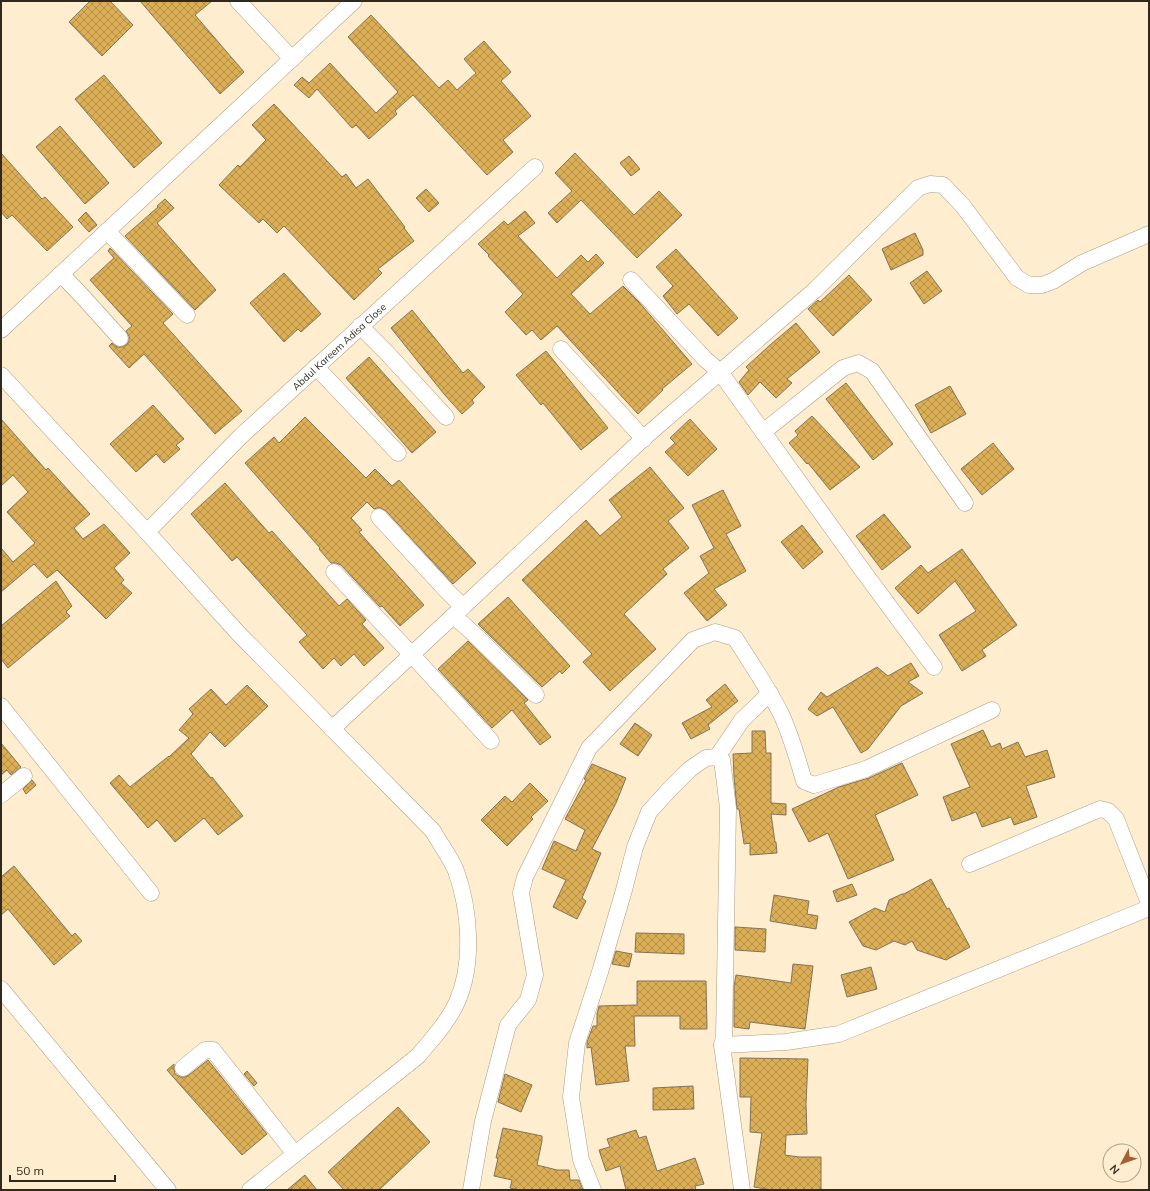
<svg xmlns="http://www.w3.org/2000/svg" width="1150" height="1191" font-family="Mulish,sans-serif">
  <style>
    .building { fill: url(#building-cross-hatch); stroke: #827358 }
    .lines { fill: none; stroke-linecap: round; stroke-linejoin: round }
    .minor-casing { stroke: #ab9c80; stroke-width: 17 }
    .minor { stroke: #fff; stroke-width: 16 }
    .labels { text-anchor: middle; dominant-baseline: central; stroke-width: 3.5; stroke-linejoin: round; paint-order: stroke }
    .street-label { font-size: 10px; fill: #302a1e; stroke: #feeecf }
  </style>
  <defs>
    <pattern id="building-cross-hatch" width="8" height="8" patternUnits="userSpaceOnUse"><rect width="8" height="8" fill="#dcaf56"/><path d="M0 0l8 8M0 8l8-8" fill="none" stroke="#b38f47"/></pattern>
  </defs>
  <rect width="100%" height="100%" fill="#feeecf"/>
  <g class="building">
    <polygon points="90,1 110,1 133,25 102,56 69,22"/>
    <polygon points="140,1 212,1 195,15 244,72 220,94"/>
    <polygon points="371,15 439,88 448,80 457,90 476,73 464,59 484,41 511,72 501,81 531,116 503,140 513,152 487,175 413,95 395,111 397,114 369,139 356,125 352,128 317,89 309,98 294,85 302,77 309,83 330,63 376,113 398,92 348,37"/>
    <polygon points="104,75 162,143 134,168 75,99"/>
    <polygon points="274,104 342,177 346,174 356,188 368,179 405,227 404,228 414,241 378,269 382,273 354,300 284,226 277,233 263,219 259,223 219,185 238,165 240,167 266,140 252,125"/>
    <polygon points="60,126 109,183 85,204 36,147"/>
    <polygon points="1,153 42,199 45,197 73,227 47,251 12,215 7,219 1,212"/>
    <polygon points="575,153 634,215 659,191 682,215 637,258 581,200 557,223 548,213 572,191 555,173"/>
    <polygon points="629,156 640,169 631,176 620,163"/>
    <polygon points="426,189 439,203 429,212 416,198"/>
    <polygon points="165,199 174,208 157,223 216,290 195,310 125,236 158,207 157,206"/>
    <polygon points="525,211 535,223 518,236 557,278 581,255 588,262 596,254 604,263 571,294 590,314 623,286 638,301 692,364 662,389 663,390 638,414 557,326 541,340 532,330 526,335 505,312 523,294 488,256 489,255 478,244 504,221 508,225"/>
    <polygon points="86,212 97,225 89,232 78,220"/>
    <polygon points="915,233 923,250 923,255 891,270 882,249"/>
    <polygon points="110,248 173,314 163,323 242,411 215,434 144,354 129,368 109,346 112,343 117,347 122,347 126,345 129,341 129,336 126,331 132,326 90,280 114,258 108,251"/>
    <polygon points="676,249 738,318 718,336 689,304 677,314 663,296 673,286 656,267"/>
    <polygon points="927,271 942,291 924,304 910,283"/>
    <polygon points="284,273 321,314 301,332 298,329 284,342 250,303"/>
    <polygon points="849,275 872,300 833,336 808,309 818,300 820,302"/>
    <polygon points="412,310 463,373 468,369 485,387 472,400 474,403 462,414 444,394 391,328"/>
    <polygon points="796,323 820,352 787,379 792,383 776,398 760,382 748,395 739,382 749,370 746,367 770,345"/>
    <polygon points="546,351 608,428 581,450 543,403 541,405 516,375"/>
    <polygon points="369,357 436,432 412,453 346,378"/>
    <polygon points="846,383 893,444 873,460 826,399"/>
    <polygon points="950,386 966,414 931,433 915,405"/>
    <polygon points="153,405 184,439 176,445 180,449 164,463 156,454 136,472 110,444"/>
    <polygon points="812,416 860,467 830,490 808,463 807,464 789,443 798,435 795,431"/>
    <polygon points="305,417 366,478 375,469 392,486 399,480 476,563 453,584 386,511 381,508 377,508 374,509 367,502 351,518 362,530 359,532 424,605 400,626 382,606 380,607 341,565 336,563 331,563 319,549 320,548 245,463 274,437 279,443"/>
    <polygon points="1,419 46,470 48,468 90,514 74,528 83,539 104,524 130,553 114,568 124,580 121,583 132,593 106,619 57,570 47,578 34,564 1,592 1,548 13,562 35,543 7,512 28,492 13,475 1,486"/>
    <polygon points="690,419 717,449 688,476 665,452 675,443 670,438"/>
    <polygon points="993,443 1014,469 982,495 961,469"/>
    <polygon points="650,467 684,508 668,521 689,548 663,569 667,574 624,614 656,649 610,691 583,662 592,654 522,580 586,520 600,536 622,517 609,500"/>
    <polygon points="225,483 269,533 272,531 339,606 347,599 366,620 362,624 384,648 364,666 354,654 341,666 334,658 323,669 299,642 307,635 237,557 232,561 191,514"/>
    <polygon points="723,490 741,526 726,534 746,571 714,589 727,605 707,621 684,593 709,573 700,556 714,548 692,505"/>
    <polygon points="884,514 911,547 882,570 856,536"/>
    <polygon points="802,525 823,552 803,569 781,542"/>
    <polygon points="962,549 1017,625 982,650 986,656 962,671 939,635 976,611 955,581 918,614 895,588 921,565 928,573"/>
    <polygon points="56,581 72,606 66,612 70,616 8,668 1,659 1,626"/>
    <polygon points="508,597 570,666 562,674 560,671 542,687 478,624"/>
    <polygon points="468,641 528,700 524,703 551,737 540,745 512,710 492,728 438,669"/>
    <polygon points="911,663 919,676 908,682 923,693 901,706 868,749 861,753 833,707 817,716 808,709 821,692 827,697 877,667 888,676"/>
    <polygon points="725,684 738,701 708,725 710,729 691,739 682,723 712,707 706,700"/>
    <polygon points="247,685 268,706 225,747 210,732 191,754 211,778 212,777 243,816 218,835 204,818 175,842 157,820 148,828 110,783 119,775 130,787 169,756 169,757 189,738 179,730 193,714 189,709 211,689 226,705"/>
    <polygon points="635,723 652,735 638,756 620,744"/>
    <polygon points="983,730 991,747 1000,743 1002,749 1018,742 1025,757 1047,750 1055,777 1026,786 1037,817 1014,825 1011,817 982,827 976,812 952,821 943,797 970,787 951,744"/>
    <polygon points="752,731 765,731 766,753 771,753 771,803 786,804 786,815 771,814 775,842 776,842 777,853 750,855 750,843 744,844 739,809 737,809 734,777 733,754 752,753"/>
    <polygon points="1,743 21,767 11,775 7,770 1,775"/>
    <polygon points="902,763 918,795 875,815 894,860 848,879 828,833 809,842 792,809 839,787 869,778"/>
    <polygon points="592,764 626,778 616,803 592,849 601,853 582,898 586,901 577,919 553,907 566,880 542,869 554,841 576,851 585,830 565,819 586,780 584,779"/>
    <polygon points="32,780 36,785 26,794 23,789"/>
    <polygon points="530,783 548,801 531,817 533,819 507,846 481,820 505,796 512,802"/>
    <polygon points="14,866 72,936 75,933 82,941 54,965 8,909 1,915 1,877"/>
    <polygon points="931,879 947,909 949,908 970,947 946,960 917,950 912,941 905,945 894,941 876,950 863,946 849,922 875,908 885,912 889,900 902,894 904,894"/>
    <polygon points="852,884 857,895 837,902 833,891"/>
    <polygon points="774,895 809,901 807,914 818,916 816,929 770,921"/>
    <polygon points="735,927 766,929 765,952 735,950"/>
    <polygon points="636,933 684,934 684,954 635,952"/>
    <polygon points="616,951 632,954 629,967 612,964"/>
    <polygon points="793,964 813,966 805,1029 750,1022 749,1029 734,1027 734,986 736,975 791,983"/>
    <polygon points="871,967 877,989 847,997 841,975"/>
    <polygon points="637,981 706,981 707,1029 680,1029 680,1016 634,1016 635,1046 625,1046 629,1081 596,1085 591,1047 587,1048 587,1042 593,1026 597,1026 597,1014 599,1006 637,1005"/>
    <polygon points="740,1058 808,1059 806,1104 807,1134 786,1135 785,1155 799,1157 821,1157 821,1190 772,1190 754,1187 762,1133 750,1132 751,1097 740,1097"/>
    <polygon points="208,1060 267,1134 242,1155 167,1070 174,1064 174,1069 175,1074 180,1077 185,1077 189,1075"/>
    <polygon points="247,1071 257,1083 254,1086 244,1074"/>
    <polygon points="505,1074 532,1085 521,1112 498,1102"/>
    <polygon points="693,1086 694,1109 653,1110 653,1088"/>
    <polygon points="398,1107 430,1142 379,1190 344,1190 328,1172"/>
    <polygon points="503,1128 542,1136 542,1141 537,1165 557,1170 569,1170 570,1180 579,1180 583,1190 519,1190 510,1188 512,1180 494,1176 498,1158 496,1158"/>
    <polygon points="636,1130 639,1138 646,1136 657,1171 695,1158 704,1184 695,1186 696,1190 626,1190 620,1166 606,1171 599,1150 610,1147 607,1139"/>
    <polygon points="305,1175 317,1190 287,1190"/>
  </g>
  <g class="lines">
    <g class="minor-casing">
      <g id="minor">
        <polyline points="238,1 292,59"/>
        <polyline points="107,231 187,315"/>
        <polyline points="61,274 83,297 120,338"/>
        <polyline points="631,280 705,359 720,372 863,571 934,667"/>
        <polyline points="360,326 386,352 446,417"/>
        <polyline points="1,330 354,1"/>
        <polyline points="561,349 644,439"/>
        <polyline points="316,367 398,453"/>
        <path d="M1,375l146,157 91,101 195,198c7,13 18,27 23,40 14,39 18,93 1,131 -9,20 -25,37 -39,54l-168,134"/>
        <polyline points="763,432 843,368 858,363 872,371 965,503"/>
        <polyline points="379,517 446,590 463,607"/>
        <path id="s1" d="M147,532l94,-96 294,-269"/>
        <polyline points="334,572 412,655 491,741"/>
        <polyline points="454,616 474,634 536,695"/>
        <polyline points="1,706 151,893"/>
        <polyline points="332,729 646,436 815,290 918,188 930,184 943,185 963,206 1017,278 1029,285 1042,285 1053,281 1082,263 1149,234"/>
        <polyline points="717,757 742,720 770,693"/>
        <polyline points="1,795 24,776"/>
        <polyline points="970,864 1100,809 1108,811 1116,819 1149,903"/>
        <polyline points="1,989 168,1190"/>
        <polyline points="722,1045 786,1042 839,1034 1149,908"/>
        <polyline points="183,1068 205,1050 213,1050 295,1154"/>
        <path d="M471,1190l12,-69 25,-96 20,-25 7,-25 -14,-82 4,-16 64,-129 104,-108 22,-8 20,6c16,25 33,50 46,76 10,21 17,46 23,67l10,4 52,-16 126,-59"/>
        <polyline points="593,1190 581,1160 571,1097 577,1043 600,972 624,890 635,847 649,812 669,790 690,769 706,758 717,757 722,760 728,808 724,1038 722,1045 742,1190"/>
      </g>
    </g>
    <use href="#minor" class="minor"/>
  </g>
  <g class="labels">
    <g class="street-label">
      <text stroke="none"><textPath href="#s1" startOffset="267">Abdul Kareem Adisa Close</textPath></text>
    </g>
  </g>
  <rect width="1150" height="1191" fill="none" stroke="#302a1e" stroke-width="4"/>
  <g transform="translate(1122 1163) rotate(229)"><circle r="19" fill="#feeecf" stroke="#aca088"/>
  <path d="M0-3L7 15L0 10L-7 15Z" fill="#a56231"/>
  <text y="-6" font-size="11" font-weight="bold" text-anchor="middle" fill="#302a1e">N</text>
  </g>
  <path d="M10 1175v6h105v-6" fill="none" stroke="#302a1e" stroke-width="2"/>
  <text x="16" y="1175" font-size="12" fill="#302a1e" stroke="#feeecf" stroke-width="3" paint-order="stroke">50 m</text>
</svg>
